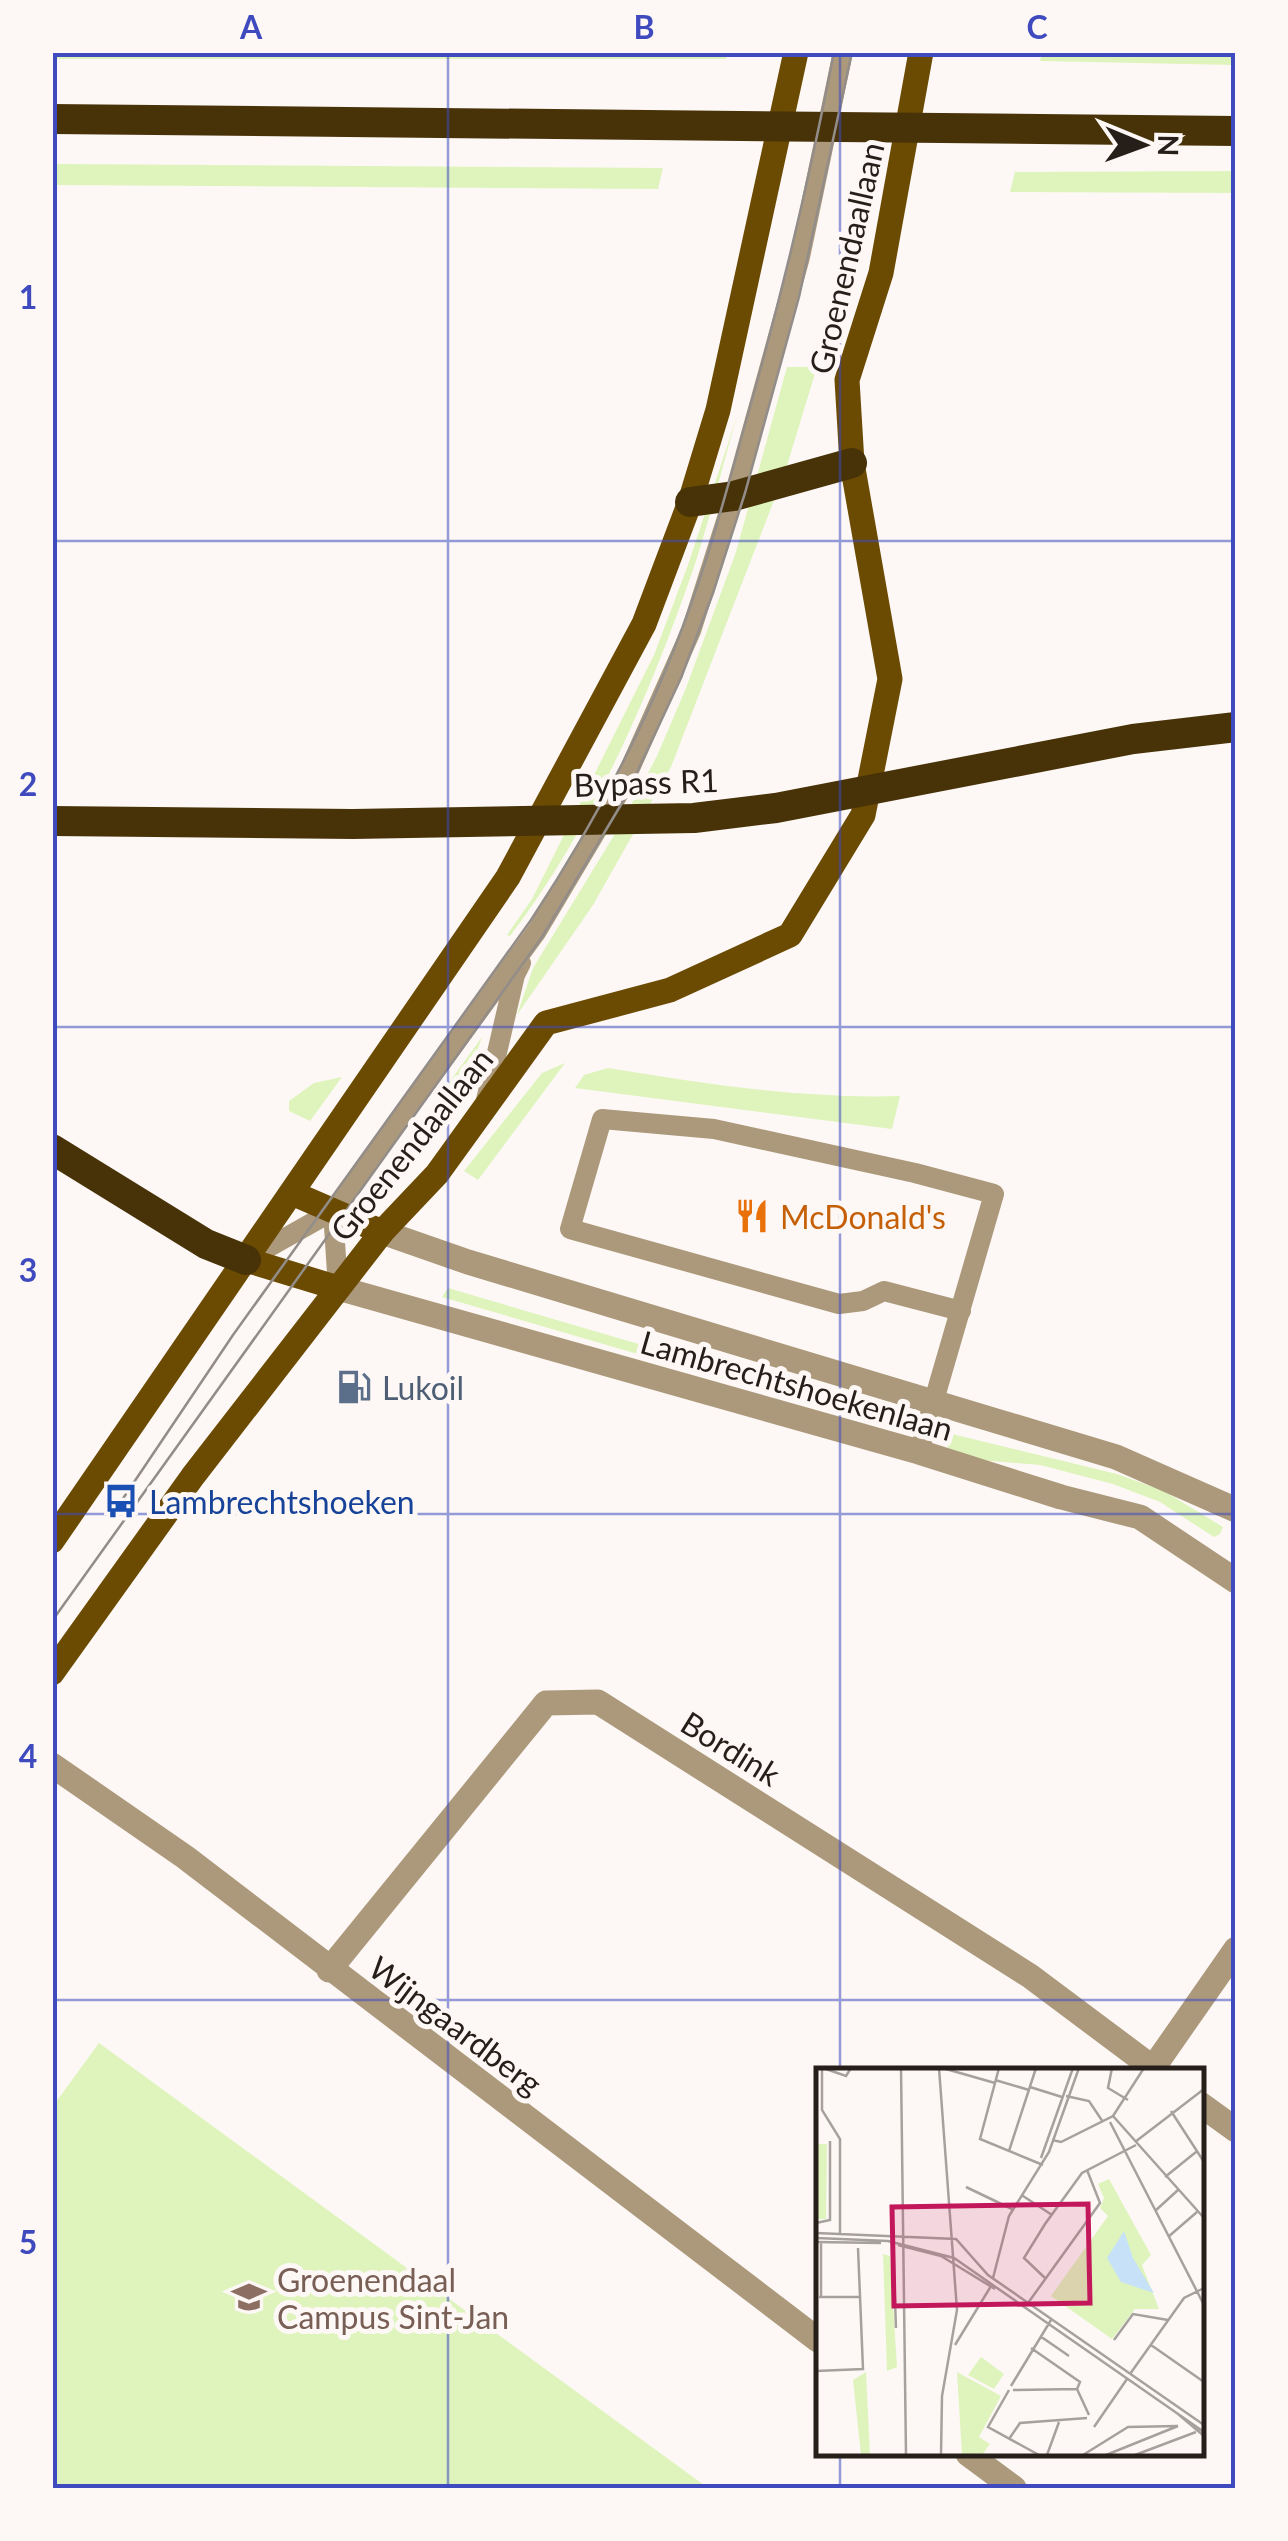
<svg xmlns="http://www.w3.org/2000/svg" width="1288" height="2541" font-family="Lato,sans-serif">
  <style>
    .green { fill: #def4bc }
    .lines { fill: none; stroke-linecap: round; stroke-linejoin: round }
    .service { stroke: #ac997b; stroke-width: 20 }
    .minor { stroke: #ac997b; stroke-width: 25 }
    .tertiary { stroke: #ac997b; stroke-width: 25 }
    .primary { stroke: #6b4a02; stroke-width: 25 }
    .motorway { stroke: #483309; stroke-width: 30 }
    .tram { stroke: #938d89; stroke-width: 2.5 }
    .grid { fill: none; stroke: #3e4abe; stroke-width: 2.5; stroke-opacity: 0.55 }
    .labels { text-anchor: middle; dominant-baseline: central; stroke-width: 10; stroke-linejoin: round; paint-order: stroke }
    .street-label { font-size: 32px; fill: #261e19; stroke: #fdf8f5 }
    .food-label { font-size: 32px; fill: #c56008; stroke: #fdf8f5; text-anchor: start }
    .service-label { font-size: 32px; fill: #4e5e75; stroke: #fdf8f5; text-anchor: start }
    .transit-label { font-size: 32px; fill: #164399; stroke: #fdf8f5; text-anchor: start }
    .education-label { font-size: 32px; fill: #785e54; stroke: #fdf8f5; text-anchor: start }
    .inset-road { fill: none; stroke: #a7a19d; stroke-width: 2.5 }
    .view { fill: #c2185b; fill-opacity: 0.15; stroke: #c2185b; stroke-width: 5 }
    .inset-edge { fill: none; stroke: #261e19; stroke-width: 5 }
    .neatline { fill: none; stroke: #3e4abe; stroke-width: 4 }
    .grid-label { font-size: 32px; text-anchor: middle; font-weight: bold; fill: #3e4abe }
  </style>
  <rect width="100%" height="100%" fill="#fdf8f5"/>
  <g class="green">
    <polygon points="53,52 727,52 727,53 726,59 53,59"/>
    <polygon points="1042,53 1235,53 1235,65 1040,61"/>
    <polygon points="53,164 663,168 658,189 53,185"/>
    <polygon points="1235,171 1235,193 1010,192 1015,172"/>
    <polygon points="787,367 817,367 785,472 671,767 593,905 517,1015 533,968 621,824 657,756 686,688 736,552"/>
    <path d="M737,416c-15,51 -27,103 -44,154 -44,127 -101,258 -183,366l-3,-1 25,-36 122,-244 34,-90z"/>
    <polygon points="482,1037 465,1085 410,1154 402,1148"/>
    <polygon points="565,1063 478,1180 464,1171 542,1073"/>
    <path d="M608,1068c97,16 193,31 292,28l-8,33 -317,-41 9,-13z"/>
    <polygon points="342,1077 310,1121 289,1111 289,1101 314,1083"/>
    <polygon points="448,1288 870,1412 868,1421 442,1297"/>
    <polygon points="948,1433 1117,1474 1164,1491 1223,1527 1220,1534 1214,1537 1160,1502 1113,1484 1040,1465 980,1460 948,1448 944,1437"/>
    <polygon points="99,2043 708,2488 53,2488 53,2106"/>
  </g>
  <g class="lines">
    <g class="service">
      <polyline points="486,1100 515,975 521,963"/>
      <polyline points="333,1211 338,1288"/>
      <polyline points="246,1260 333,1211 537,931 619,793 691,631 734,496 800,257 843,52"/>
      <polyline points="919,1452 994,1194 915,1173 714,1129 602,1119 570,1229 839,1304 863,1301 884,1291 961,1311"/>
    </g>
    <g class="minor">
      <polyline points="52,1765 185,1857 818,2340"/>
      <polyline points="329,1970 546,1703 598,1702 1030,1976 1157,2071"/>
      <polyline points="1153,2068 1236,1949"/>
      <polyline points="1200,2104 1236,2130"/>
      <polyline points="968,2454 1014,2488"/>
    </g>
    <g class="tertiary">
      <polyline points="382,1232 468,1262 1116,1457 1236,1510"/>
      <polyline points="338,1288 919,1452 1061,1497 1140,1517 1236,1581"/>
    </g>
    <g class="primary">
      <polyline points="292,1193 382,1232"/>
      <polyline points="246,1260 338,1288"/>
      <polyline points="52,1541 508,877 644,624 690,502 718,410 796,52"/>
      <polyline points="52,1673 193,1476 382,1232 437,1174 546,1023 670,990 790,935 863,815 890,679 852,463 847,380 881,273 921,52"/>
    </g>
    <g class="motorway">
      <polyline points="52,119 1236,131"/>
      <polyline points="690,502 734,496 852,463"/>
      <polyline points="52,821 353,824 694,818 776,808 1133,739 1236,727"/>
      <polyline points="52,1149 206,1244 246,1260"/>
    </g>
    <g class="tram">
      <path d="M122,1500l111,-165 298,-415c70,-106 128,-219 168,-339 18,-53 32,-106 47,-160 35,-122 64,-244 88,-369"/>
      <polyline points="52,1621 542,937 625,798 681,678 713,593 745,493 799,297 852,52"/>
    </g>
  </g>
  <path class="grid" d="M448,52v2436M840,52v2019M52,541h1184M52,1027h1184M52,1514h1184M52,2000h1184M840,2454v34"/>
  <defs>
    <g id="restaurant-bare" transform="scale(2.7)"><path d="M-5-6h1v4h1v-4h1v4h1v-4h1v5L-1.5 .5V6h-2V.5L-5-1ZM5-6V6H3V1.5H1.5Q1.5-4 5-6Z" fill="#e8710a" stroke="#fdf8f5" stroke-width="2.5" paint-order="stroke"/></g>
    <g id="fuel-bare" transform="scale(2.7)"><path d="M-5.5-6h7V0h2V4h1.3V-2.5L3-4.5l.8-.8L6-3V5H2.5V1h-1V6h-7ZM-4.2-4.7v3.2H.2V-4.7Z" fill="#5c6f8a" stroke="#fdf8f5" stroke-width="2.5" paint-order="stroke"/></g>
    <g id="bus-bare" transform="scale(2.7)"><path d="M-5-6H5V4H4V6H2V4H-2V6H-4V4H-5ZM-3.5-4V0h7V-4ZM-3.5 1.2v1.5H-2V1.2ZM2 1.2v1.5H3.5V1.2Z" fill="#1a4fb4" stroke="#fdf8f5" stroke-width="2.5" paint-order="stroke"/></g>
    <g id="school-bare" transform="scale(2.7)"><path d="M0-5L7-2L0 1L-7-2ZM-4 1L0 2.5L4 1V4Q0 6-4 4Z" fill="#8d6e63" stroke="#fdf8f5" stroke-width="2.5" paint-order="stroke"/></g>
  </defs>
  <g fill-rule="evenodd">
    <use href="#restaurant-bare" x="752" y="1216"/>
    <use href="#fuel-bare" x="354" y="1387"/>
    <use href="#bus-bare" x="121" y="1501"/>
    <use href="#school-bare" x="249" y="2297"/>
  </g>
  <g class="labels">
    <g class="street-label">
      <text transform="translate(846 258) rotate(-77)">Groenendaallaan</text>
      <text transform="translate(646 782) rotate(-2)">Bypass R1</text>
      <text transform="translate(411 1144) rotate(-51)">Groenendaallaan</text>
      <text transform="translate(797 1385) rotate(16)">Lambrechtshoekenlaan</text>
      <text transform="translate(731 1748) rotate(32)">Bordink</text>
      <text transform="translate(456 2025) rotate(37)">Wijngaardberg</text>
    </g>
    <g class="food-label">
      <text x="780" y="1216">McDonald's</text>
    </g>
    <g class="service-label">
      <text x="382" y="1387">Lukoil</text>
    </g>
    <g class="transit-label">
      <text x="149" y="1501">Lambrechtshoeken</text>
    </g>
    <g class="education-label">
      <text x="277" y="2279">Groenendaal<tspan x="277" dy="37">Campus Sint-Jan</tspan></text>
    </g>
  </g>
  <g transform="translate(816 2068)">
    <rect width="388" height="388" fill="#fdf8f5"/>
    <path d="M0,76h11l-1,75h-10zM293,111l42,76 -9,10 17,44h-24l-23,30 -61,-43 57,-80 -8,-8 4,-10 -6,-14zM67,186l7,2 7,111 -10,4zM165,289l23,17 -10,15 -26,-14zM50,304l4,83h-9l-8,-75zM141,304l44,24 -22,41 11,7 -8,11h-20z" fill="#def4bc"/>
    <path d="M308,163l9,27 21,35 -33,-11 -14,-24z" fill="#c7e2f8"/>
    <path class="inset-road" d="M6,0v42l18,29v94M7,0l23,8 5,-8M85,0l5,387M123,0l18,242 -15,86 -1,59M183,0l-19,71 63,26M296,0l-4,20 20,12M130,1l49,14M179,12l34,10M214,19l32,10M250,28l23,5 14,21M355,43l33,51M297,48l91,102M294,54l94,183M236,72l9,2 52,-26 31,-48M319,74l69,-53M193,83l27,-83M225,90l32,-90M349,109l31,-25M150,119l48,23M207,128l29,19M339,143l23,-21M0,155l14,-3v-79M0,165l140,6 32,36 216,150M352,169l29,-25M0,170l72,3 66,17 250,174M0,174l65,1M77,176l3,84M82,177l43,11 54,33M177,210l16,-62 40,-64 30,-84M229,210l-21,-20 21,-34 37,-51 54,-28M3,229h41M5,229v-56M212,235l72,-100 -13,-33M224,268l29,20M298,272l19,-26 35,6M139,277l36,-59M335,277l53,37M215,280l49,34 -3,7 12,26M0,303l47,-2 -5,-121M314,306l54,-76 20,-10M195,318l40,-66M193,322l-21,37 51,28M197,322l64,-1M362,346l26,22M278,359l33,-48M193,371l11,-16 67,-5M231,387l12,-33M267,387l45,-28 50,-1M290,387l72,-29M319,387l61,-23"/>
    <path class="view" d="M272,136l2,99 -196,3 -2,-99z"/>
    <rect width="388" height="388" class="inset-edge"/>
  </g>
  <rect width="1288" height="2541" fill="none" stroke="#fdf8f5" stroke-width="110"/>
  <g transform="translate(1143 145) rotate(91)" stroke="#fdf8f5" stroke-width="8" paint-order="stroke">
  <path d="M0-8L18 38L0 25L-18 38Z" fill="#261e19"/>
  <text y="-15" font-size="28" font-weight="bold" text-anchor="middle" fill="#261e19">N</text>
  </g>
  <rect x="55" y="55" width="1178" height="2431" class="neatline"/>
  <g class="grid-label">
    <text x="251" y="39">A</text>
    <text x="644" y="39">B</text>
    <text x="1037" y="39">C</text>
    <text x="28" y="309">1</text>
    <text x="28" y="796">2</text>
    <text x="28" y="1282">3</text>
    <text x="28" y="1768">4</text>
    <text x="28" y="2254">5</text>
  </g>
</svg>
